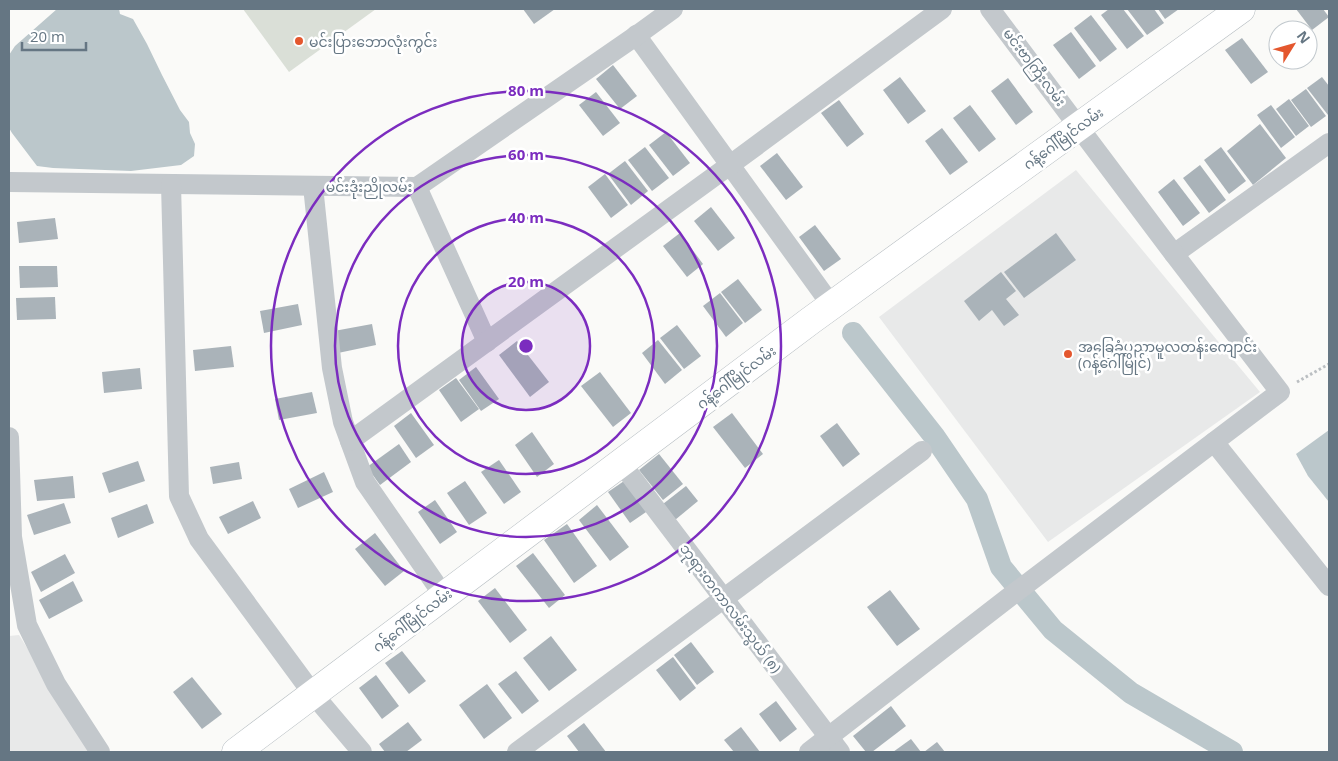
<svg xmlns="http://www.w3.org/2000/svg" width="1338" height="761" font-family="'Open Sans','Noto Sans Myanmar',sans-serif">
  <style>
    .built { fill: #e8e9e9 }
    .green { fill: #dadfd7 }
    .water { fill: #bbc7cb }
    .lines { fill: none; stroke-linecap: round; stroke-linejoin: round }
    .canal { stroke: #bbc7cb; stroke-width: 22 }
    .building { fill: #aab3b9 }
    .secondary-casing { stroke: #b3babf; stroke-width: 29 }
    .path { stroke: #bbbfc2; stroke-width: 3; stroke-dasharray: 2.5 2.5; stroke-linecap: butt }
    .street { stroke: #c3c8cc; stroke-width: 20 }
    .secondary { stroke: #fff; stroke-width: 28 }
    .ring { fill: none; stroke: #7b2cbf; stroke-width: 2.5 }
    .poi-dot { fill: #e4572e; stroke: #fff; stroke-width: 2 }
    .labels { text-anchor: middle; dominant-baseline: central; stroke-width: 5; stroke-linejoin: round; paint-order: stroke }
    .poi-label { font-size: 14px; fill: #657683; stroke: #fff; text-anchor: start }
    .street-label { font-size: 14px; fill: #657683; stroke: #fff }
    .centre { fill: #7b2cbf; stroke: #fff; stroke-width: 2.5 }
    .ring-label { font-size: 15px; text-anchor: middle; font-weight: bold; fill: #7b2cbf; stroke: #fff; stroke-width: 5; stroke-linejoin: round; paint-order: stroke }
  </style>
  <rect width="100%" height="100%" fill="#fafaf8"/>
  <g class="built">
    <polygon points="1076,170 1260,392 1048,542 879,317"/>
    <polygon points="19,635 92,752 9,752 9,636"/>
  </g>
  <polygon class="green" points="243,9 376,9 289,72"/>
  <g class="water">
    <polygon points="57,9 119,9 120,14 133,19 147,44 162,75 180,110 189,122 190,133 195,144 194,156 181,165 131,171 53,168 37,166 12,133 9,128 9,55 15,46"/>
    <polygon points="1329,430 1329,502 1308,476 1296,454"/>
  </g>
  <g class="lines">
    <polyline class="canal" points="853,333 934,436 977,499 1001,567 1053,630 1131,693 1232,752"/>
  </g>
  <g class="building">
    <polygon points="523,9 555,9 534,24"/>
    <polygon points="1109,9 1123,9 1144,36 1127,49 1101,15"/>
    <polygon points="1127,9 1154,9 1164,23 1147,35"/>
    <polygon points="1158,9 1179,9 1165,19"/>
    <polygon points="1296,9 1323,9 1329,17 1312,30"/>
    <polygon points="1091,15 1117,49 1100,62 1074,28"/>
    <polygon points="1071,32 1096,66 1079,79 1053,45"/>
    <polygon points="1242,38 1268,72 1251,84 1225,50"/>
    <polygon points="613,65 637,96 620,109 596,79"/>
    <polygon points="900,77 926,111 908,124 883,90"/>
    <polygon points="1322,77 1329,86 1329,114 1328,115 1307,88"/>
    <polygon points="1008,78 1033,112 1016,125 991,91"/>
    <polygon points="1306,89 1326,116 1311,127 1291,100"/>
    <polygon points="596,92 620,123 603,136 579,105"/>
    <polygon points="1289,99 1309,126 1296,136 1276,109"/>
    <polygon points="839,100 864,134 847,147 821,113"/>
    <polygon points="970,105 996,139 979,152 953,118"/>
    <polygon points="1271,105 1295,137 1281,148 1257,115"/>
    <polygon points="1260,124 1286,158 1253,185 1227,151"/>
    <polygon points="942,128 968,162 950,175 925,141"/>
    <polygon points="666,132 690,163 673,176 649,145"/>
    <polygon points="645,147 669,178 652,191 628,160"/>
    <polygon points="1221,147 1246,181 1229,194 1204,160"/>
    <polygon points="777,153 803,187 786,200 760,166"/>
    <polygon points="625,161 648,191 631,205 608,174"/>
    <polygon points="1200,165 1226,200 1209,213 1183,178"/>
    <polygon points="605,174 628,205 611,218 588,187"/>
    <polygon points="1174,179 1200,213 1183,226 1158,192"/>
    <polygon points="711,207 735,238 718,251 694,221"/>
    <polygon points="55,218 58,239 19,243 17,222"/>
    <polygon points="815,225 841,259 824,271 799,237"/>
    <polygon points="680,233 703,264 687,277 663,246"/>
    <polygon points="1056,233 1076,260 1024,298 1004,272"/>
    <polygon points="19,266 57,266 58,287 20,288"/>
    <polygon points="1001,272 1016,291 1006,299 1019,315 1004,326 992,310 979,321 964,301"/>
    <polygon points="738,279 762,310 745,323 721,292"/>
    <polygon points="720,293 743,323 726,337 703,306"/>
    <polygon points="55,297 56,319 17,320 16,298"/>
    <polygon points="298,304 302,325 264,333 260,311"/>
    <polygon points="372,324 376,345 338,353 334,331"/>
    <polygon points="677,325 701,356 684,369 660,338"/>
    <polygon points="658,340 682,370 665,384 642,353"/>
    <polygon points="517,341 549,382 530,397 499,355"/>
    <polygon points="231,346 234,367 195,371 193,350"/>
    <polygon points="476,367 499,399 481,411 459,380"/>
    <polygon points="140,368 142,389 104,393 102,372"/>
    <polygon points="600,372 631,413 613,427 581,386"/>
    <polygon points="456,378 479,409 461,422 439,390"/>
    <polygon points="312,392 317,413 279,420 275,399"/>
    <polygon points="411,413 434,445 416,458 394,426"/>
    <polygon points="732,413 763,454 745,468 713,427"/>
    <polygon points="837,423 860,454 843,467 820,436"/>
    <polygon points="532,432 554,464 537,477 515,445"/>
    <polygon points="399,444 411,462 380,485 367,467"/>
    <polygon points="659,454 683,484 663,500 639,470"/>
    <polygon points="499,460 521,492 504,504 481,472"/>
    <polygon points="138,461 145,481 109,493 102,473"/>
    <polygon points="239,462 242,479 213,484 210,467"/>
    <polygon points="324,472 333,492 298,508 289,489"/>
    <polygon points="73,476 75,498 37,501 34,480"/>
    <polygon points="627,479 649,510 630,523 608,492"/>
    <polygon points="465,481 487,513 469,525 447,493"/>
    <polygon points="686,486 698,501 675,520 663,504"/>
    <polygon points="435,500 457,532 440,544 418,512"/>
    <polygon points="253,501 261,518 228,534 219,517"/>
    <polygon points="64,503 71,523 34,535 27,515"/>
    <polygon points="147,504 154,523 118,538 111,518"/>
    <polygon points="597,505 629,547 610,561 579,520"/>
    <polygon points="567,524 597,566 574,583 544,540"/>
    <polygon points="375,533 404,571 385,586 355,549"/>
    <polygon points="533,553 565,595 549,608 516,566"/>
    <polygon points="65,554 75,573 41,592 31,572"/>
    <polygon points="73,581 83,601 49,619 39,600"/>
    <polygon points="495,588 527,630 510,643 478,601"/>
    <polygon points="890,590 920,629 897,646 867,607"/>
    <polygon points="551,636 577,670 549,691 523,658"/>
    <polygon points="691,642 714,672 697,685 674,655"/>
    <polygon points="402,651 426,681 409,694 385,663"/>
    <polygon points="673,657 696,688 680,701 656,670"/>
    <polygon points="516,671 539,701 522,714 498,684"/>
    <polygon points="376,675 399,706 382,719 359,688"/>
    <polygon points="192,677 222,714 202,729 173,692"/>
    <polygon points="487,684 512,718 484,739 459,705"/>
    <polygon points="776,701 797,729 780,742 759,714"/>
    <polygon points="891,706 906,726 872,752 866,752 853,736"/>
    <polygon points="408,722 422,740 406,752 385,752 379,744"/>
    <polygon points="584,723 606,752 579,752 567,736"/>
    <polygon points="741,727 760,752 734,752 724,740"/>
    <polygon points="911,739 921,752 893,752"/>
    <polygon points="937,742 945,752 924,752"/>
  </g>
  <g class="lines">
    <g class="secondary-casing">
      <polyline id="secondary" points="236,752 810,321 1241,9"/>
    </g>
    <polyline class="path" points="1297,382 1329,364"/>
    <g class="street">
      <polyline points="636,35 832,306"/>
      <polyline points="9,182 417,187 640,33 673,9"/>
      <polyline points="171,184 179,496 199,539 313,694 362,752"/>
      <polyline points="313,186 332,368 343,422 365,482 444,596"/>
      <polyline points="417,187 487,342"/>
      <polyline points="1174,254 1329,143"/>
      <polyline points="9,437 12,537 27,625 56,684 100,752"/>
      <polyline points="350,441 730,165 942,9"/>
      <polyline points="1214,442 1329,586"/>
      <polyline points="621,463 840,752"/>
      <polyline points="517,752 922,451"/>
      <polyline points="809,752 1012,595 1280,392 1174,254 990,9"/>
    </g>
    <use href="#secondary" class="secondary"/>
  </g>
  <circle cx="526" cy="346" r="64" fill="#7b2cbf" fill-opacity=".12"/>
  <g class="ring">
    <circle cx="526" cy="346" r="64"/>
    <circle cx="526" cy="346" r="128"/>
    <circle cx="526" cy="346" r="191"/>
    <circle cx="526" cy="346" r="255"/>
  </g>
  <g class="poi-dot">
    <circle cx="299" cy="41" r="5"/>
    <circle cx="1068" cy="354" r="5"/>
  </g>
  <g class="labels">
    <g class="poi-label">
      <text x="309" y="41">မင်းပြားဘောလုံးကွင်း</text>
      <text x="1078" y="346">အခြေခံပညာမူလတန်းကျောင်း<tspan x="1078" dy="16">(ဂန့်ဂေါ်မြိုင်)</tspan></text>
    </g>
    <g class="street-label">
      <text transform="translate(1035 67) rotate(53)">မင်းဗာကြီးလမ်း</text>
      <text transform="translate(1063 138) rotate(-36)">ဂန့်ဂေါ်မြိုင်လမ်း</text>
      <text x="369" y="186">မင်းဒုံးညိုလမ်း</text>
      <text transform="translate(736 377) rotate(-37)">ဂန့်ဂေါ်မြိုင်လမ်း</text>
      <text transform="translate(731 608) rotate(53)">ဘုရားတကာလမ်းသွယ် (၈)</text>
      <text transform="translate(412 620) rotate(-37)">ဂန့်ဂေါ်မြိုင်လမ်း</text>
    </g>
  </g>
  <circle cx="526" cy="346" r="8" class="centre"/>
  <g class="ring-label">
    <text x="526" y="96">80 m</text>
    <text x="526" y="160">60 m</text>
    <text x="526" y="223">40 m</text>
    <text x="526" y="287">20 m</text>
  </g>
  <rect width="1338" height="761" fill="none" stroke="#657683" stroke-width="20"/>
  <g transform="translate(1293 45) rotate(53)"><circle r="24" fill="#ffffff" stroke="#c1c8cd"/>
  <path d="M0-4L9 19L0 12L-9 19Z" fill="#e4572e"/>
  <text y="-8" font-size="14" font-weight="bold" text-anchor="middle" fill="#657683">N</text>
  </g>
  <path d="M22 42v8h64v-8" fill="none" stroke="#657683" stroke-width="2.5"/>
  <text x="30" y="42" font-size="15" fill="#657683" stroke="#ffffff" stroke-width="4" paint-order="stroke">20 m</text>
</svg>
